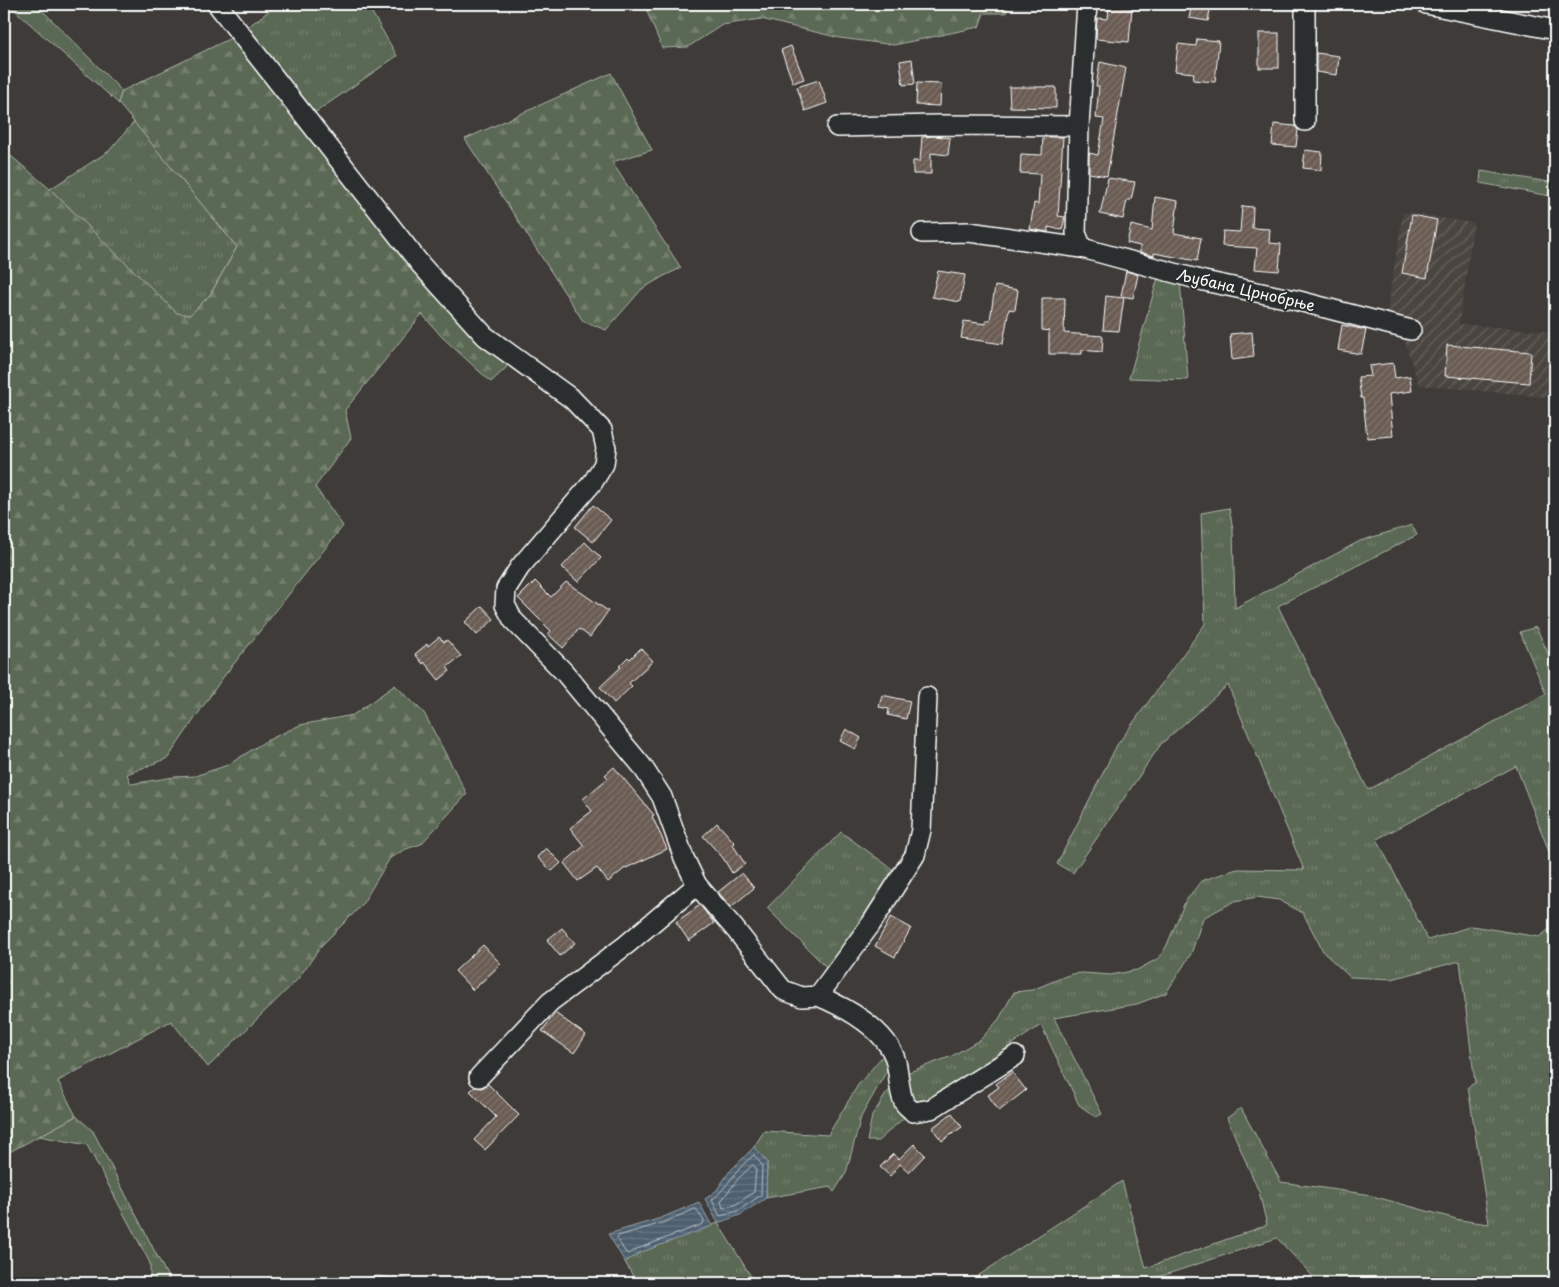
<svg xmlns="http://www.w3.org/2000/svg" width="1559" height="1287" font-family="'Playpen Sans',sans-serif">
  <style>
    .industrial { fill: url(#industrial-furrows) }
    .grass { fill: url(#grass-tufts); stroke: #acb4a8 }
    .forest { fill: url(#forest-firs); stroke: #acb4a8 }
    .water { fill: url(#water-rules); stroke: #94a0a9 }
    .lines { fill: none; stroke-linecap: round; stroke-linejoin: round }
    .shore { stroke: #b8bfc5; stroke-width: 1 }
    .building { fill: url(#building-hatch); stroke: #fff }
    .minor-casing { stroke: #fff; stroke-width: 22 }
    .minor { stroke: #2a2d2e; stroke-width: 19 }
    .labels { text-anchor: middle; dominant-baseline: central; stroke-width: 4; stroke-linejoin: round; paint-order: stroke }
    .street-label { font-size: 15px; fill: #fff; stroke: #2a2d2e }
  </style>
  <defs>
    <pattern id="industrial-furrows" width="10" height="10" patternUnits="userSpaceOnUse" patternTransform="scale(1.25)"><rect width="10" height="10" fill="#4c4540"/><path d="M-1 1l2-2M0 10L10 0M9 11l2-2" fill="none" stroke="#67615d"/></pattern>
    <pattern id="grass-tufts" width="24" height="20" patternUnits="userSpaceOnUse" patternTransform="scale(1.25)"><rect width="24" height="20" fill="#5a6952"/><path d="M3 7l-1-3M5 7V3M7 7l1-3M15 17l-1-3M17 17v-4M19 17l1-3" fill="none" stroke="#73806c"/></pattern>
    <pattern id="forest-firs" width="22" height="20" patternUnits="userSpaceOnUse" patternTransform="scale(1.25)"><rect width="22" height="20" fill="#5a6952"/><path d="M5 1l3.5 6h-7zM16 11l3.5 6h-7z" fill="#73806c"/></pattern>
    <pattern id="water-rules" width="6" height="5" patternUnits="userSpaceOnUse" patternTransform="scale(1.25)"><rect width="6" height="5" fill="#4d606f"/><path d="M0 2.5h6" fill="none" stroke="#687885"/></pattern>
    <pattern id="building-hatch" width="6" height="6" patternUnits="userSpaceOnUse" patternTransform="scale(1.25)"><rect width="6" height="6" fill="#6b5c52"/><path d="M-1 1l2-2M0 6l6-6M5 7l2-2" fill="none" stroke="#81746c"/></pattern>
  </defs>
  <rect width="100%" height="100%" fill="#3e3b39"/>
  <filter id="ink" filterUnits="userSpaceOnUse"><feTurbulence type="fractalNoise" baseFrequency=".02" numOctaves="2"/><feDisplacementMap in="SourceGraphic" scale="10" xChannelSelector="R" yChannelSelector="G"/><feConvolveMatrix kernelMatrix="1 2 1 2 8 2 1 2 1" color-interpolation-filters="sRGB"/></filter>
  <g filter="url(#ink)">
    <polygon class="industrial" points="1403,212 1474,223 1459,324 1555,332 1555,398 1419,385 1402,333 1386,316"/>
    <g class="grass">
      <polygon points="4,4 36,4 122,91 118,103 9,5 4,7"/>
      <polygon points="278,4 367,4 397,56 313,114 245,29"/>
      <polygon points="134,122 237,247 210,295 190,315 177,314 50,189 109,151"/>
      <polygon points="1481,171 1555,183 1555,197 1480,183"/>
      <polygon points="1159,274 1180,280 1188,380 1129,378"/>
      <polygon points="1229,508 1233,529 1235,608 1360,541 1412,525 1417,535 1278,606 1368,790 1546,694 1520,632 1536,627 1555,668 1555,867 1516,766 1377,839 1428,940 1472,926 1539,937 1555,925 1555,1283 1319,1283 1277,1238 1152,1279 1147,1283 967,1283 1122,1181 1146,1268 1267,1225 1259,1192 1227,1118 1241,1108 1281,1182 1365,1194 1460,1220 1489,1224 1468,1087 1475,1083 1460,961 1392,979 1350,977 1324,953 1303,913 1279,900 1257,897 1235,901 1203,918 1191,954 1166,993 1137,1004 1054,1018 1102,1114 1096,1117 1079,1105 1041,1025 907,1115 878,1141 867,1141 872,1116 886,1094 904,1074 952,1056 981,1039 999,1019 1014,992 1032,990 1071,974 1083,973 1111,975 1137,970 1159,958 1166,947 1185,902 1201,881 1237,869 1304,870 1228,685 1161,744 1073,873 1057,864 1117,745 1205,624 1201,513"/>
      <polygon points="841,832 898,873 830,971 767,908"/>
      <polygon points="886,1052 890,1065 861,1117 846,1173 834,1192 830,1187 766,1198 767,1162 754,1147 764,1131 828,1135 858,1085"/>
      <polygon points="76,1116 93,1131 171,1283 145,1283 150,1278 150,1263 87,1145 39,1136"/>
      <polygon points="718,1223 755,1283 637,1283 625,1262 639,1253"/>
      <polygon points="378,1276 438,1283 339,1283"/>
    </g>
    <g class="forest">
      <polygon points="644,4 1008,4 1006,13 984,13 979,27 894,45 840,38 761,19 722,25 688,47 662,48"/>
      <polygon points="233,37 404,256 453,315 478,340 508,363 506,368 491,382 442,337 422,314 345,410 351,438 315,487 343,526 221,680 168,758 127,774 131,784 174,777 195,776 228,765 264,742 300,725 353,715 395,685 424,713 467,794 421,844 406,849 390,858 361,906 322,945 297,980 208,1067 171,1021 58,1081 76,1116 4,1155 4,150 50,189 177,313 190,315 210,295 237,247 118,103 122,91"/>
      <polygon points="611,73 652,150 612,162 681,268 664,276 642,289 606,330 583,321 465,139"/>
    </g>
    <g class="water">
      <polygon points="754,1147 767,1162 766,1198 740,1215 718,1223 705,1199 716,1191 729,1172"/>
      <polygon points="699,1202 712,1226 639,1253 625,1262 608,1234 661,1218"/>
    </g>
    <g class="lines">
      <g class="shore">
        <path d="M754,1155l8,10 -1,30 -23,16 -18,5 -8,-16c16,-13 25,-33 42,-45z"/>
        <polygon points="753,1165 756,1168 754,1192 735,1205 723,1208 721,1201 738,1179"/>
        <polygon points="696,1209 704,1221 703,1224 637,1249 629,1254 626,1253 617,1239 618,1236 662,1223"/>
      </g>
    </g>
    <g class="building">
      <polygon points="1192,4 1211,4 1208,21 1189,18"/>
      <polygon points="1109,6 1132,8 1129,42 1096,39 1097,18 1108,19"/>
      <rect x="1259" y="33" width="20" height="35"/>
      <polygon points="1197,39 1219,41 1215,82 1193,80 1194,73 1175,71 1178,44 1196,46"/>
      <polygon points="791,46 804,79 793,83 781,50"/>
      <polygon points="1316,53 1339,56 1337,75 1316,72"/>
      <polygon points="912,59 915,84 903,85 900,61"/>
      <polygon points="1100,62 1126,68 1107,176 1089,173 1089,153 1098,155 1104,119 1096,118 1099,86 1096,86"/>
      <polygon points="819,80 827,103 805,111 797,87"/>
      <polygon points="917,83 941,84 940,106 916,105"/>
      <polygon points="1009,87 1056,87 1056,108 1010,107"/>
      <polygon points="1274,124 1295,126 1298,130 1296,147 1272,145"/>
      <polygon points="936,136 950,138 948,155 931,153 931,174 913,174 913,161 920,161 922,137"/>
      <polygon points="1043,137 1063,137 1058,216 1065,217 1062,230 1048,227 1048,232 1030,229 1034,203 1038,204 1040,174 1020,173 1021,154 1042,155"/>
      <polygon points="1305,150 1322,152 1321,170 1303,168"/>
      <polygon points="1108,178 1135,182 1131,200 1127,200 1123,219 1100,214"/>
      <polygon points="1155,197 1178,201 1174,233 1201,238 1197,261 1154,253 1154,256 1140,252 1140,246 1127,243 1131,225 1152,230"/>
      <polygon points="1242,206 1253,207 1252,228 1270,229 1269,243 1281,244 1279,271 1255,269 1257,248 1222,246 1223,231 1240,232"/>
      <polygon points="1412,215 1437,220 1427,278 1402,273"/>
      <polygon points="938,271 965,275 960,302 932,297"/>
      <polygon points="1126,271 1138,275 1133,298 1121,296"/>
      <polygon points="995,286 1018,290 1015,310 1009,309 1003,344 961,338 964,321 986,324 986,320 990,320"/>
      <polygon points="1106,296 1124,298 1119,331 1103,330"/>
      <polygon points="1042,298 1065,298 1064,333 1103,336 1102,352 1082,350 1082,354 1049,354 1049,331 1042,330"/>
      <polygon points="1342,325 1366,330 1361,354 1338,350"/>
      <polygon points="1252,332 1254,357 1232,360 1230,334"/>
      <polygon points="1447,345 1531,352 1529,383 1445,376"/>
      <polygon points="1393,363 1395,378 1410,376 1412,391 1389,394 1393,436 1367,438 1363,398 1361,398 1358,377 1371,376 1369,366"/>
      <polygon points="593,505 611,520 593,542 575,527"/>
      <polygon points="585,542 601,558 578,582 562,567"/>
      <polygon points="535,581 551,597 566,582 608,611 590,637 579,629 563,648 548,634 551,631 518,598"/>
      <polygon points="482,606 494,619 477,635 465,622"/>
      <polygon points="439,637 444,642 447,640 461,656 447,667 450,671 439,680 424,662 423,664 415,654 427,644 428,646"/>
      <polygon points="641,648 653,661 629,683 632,686 614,703 600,687 621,667 619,666 628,657 630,659"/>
      <polygon points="882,695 910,701 906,719 888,715 889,709 879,707"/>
      <polygon points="846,729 861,738 855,749 840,741"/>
      <polygon points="614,767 654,815 652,816 667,849 624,869 608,882 597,868 578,881 564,863 584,846 570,828 592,811 583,799 608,778 605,775"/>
      <polygon points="717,823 735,843 733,845 745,864 732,873 723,858 703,836"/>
      <polygon points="546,848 561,863 552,871 537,857"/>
      <polygon points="742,873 754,888 731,907 718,892"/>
      <polygon points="700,905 714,923 689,941 676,922"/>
      <polygon points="891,917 911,928 895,957 875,946"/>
      <polygon points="562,928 575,943 560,956 547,940"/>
      <polygon points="483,945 501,964 473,990 455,971"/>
      <polygon points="555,1013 586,1035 574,1053 542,1031"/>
      <polygon points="1012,1072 1026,1090 999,1111 988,1095 999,1087 996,1084"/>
      <polygon points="488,1084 519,1115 485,1150 474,1140 496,1117 470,1091 475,1087 482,1088"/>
      <polygon points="952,1113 962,1127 942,1141 932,1128"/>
      <polygon points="914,1144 925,1155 909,1172 900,1164 890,1176 880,1167 893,1154 899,1159"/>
    </g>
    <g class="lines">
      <g class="minor-casing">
        <g id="minor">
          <polyline points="217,4 421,265 485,336 572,399 602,430 606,448 604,464 593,482 520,567 506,589 505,605 513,620 564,672 642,766 662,797 684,858 697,885 735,929 783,990 802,997 818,996 871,924 915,855 921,830 927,697"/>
          <polyline points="1426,4 1555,30"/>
          <polyline points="1305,121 1305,4"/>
          <polyline points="837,127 939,125 1079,126"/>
          <polyline points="922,233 969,232 1082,248 1204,281 1295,300 1411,330"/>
          <polyline points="1082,248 1076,233 1079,126 1087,4"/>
          <path d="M818,996c27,11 70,34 78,66 3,11 3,33 9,42 2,3 6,5 8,8l18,-3 84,-53"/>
          <polyline points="479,1077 550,1002 626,945 697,885"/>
        </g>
      </g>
      <use href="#minor" class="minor"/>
    </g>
  </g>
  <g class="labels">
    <g class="street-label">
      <text transform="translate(1246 289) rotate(13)">Љубана Црнобрње</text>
    </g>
  </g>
  <rect width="1559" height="1287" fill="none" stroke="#2a2d2e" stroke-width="20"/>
  <rect x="10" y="10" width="1539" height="1267" fill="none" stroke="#fff" stroke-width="2" filter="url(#ink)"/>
</svg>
